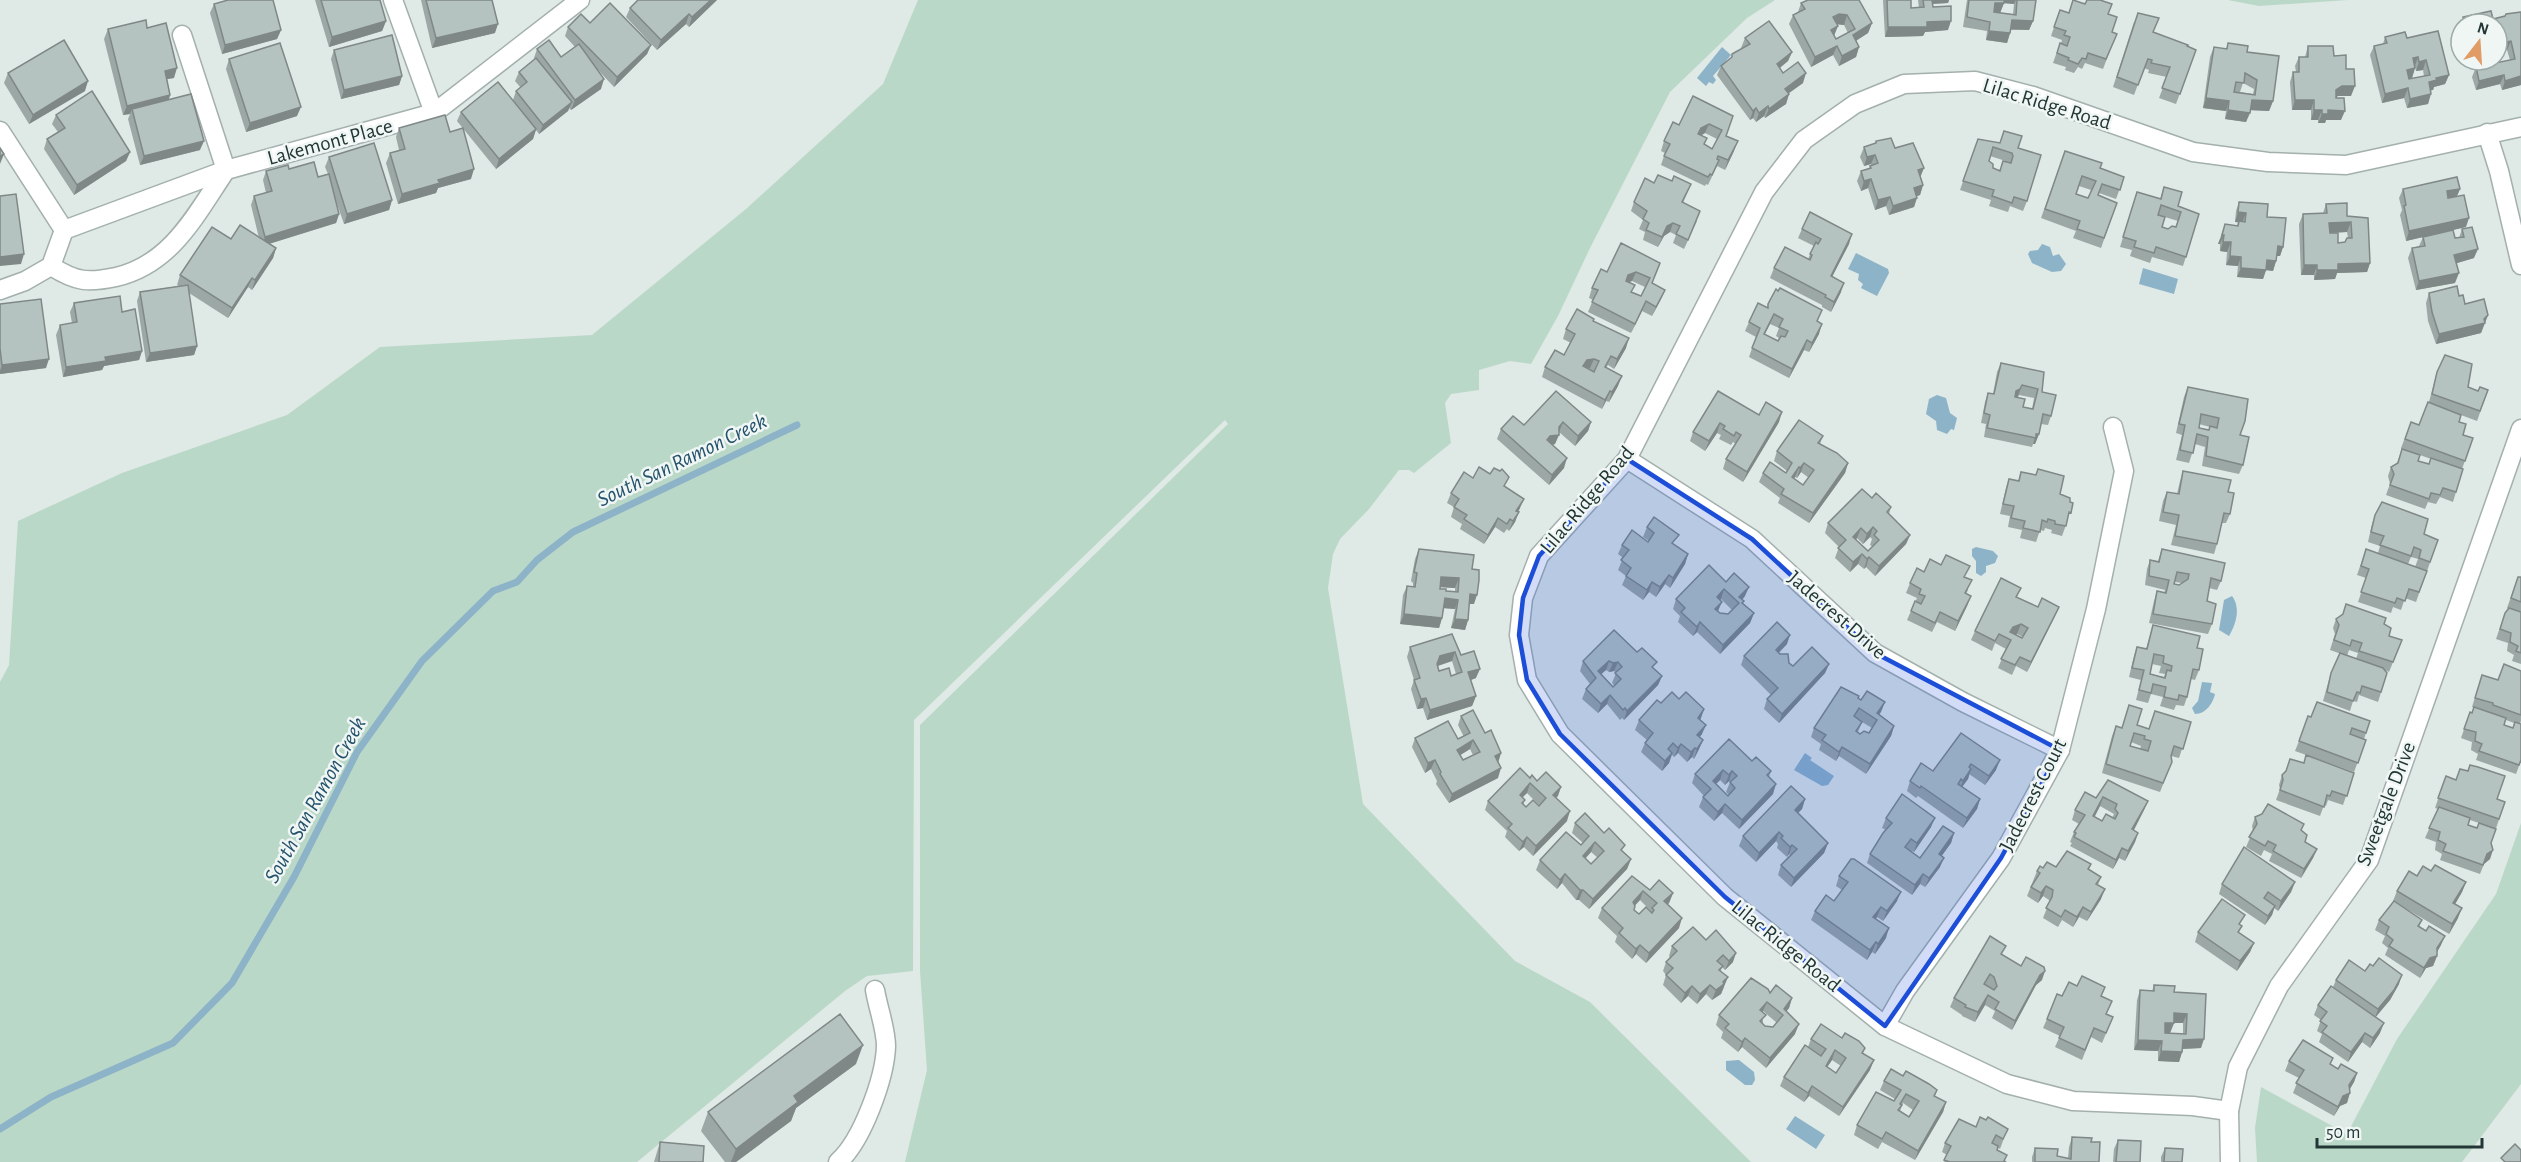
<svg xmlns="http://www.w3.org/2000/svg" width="2521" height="1162" font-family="'Alegreya Sans',sans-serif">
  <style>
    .green { fill: #bad8c8 }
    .water { fill: #8db3c8 }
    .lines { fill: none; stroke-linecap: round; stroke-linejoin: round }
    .stream { stroke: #8db3c8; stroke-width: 7 }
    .street-casing { stroke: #a3b0ad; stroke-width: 21 }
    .street { stroke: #fff; stroke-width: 18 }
    .wall { fill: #9ca8a5; fill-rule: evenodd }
    .shaded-wall { fill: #7f8886 }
    .building { fill: #b5c3c0; stroke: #7f8886; stroke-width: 1.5; fill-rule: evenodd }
    .marked { fill: #1d4ed8; fill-opacity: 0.2; stroke: #1d4ed8; stroke-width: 4.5; stroke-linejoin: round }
    .labels { text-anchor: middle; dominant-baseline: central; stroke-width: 5; stroke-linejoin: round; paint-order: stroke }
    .street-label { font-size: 21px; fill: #223735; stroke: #eff6f4 }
    .water-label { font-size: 22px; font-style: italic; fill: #24516b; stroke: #eff6f4 }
  </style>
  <rect width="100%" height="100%" fill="#dfe9e6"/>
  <g class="green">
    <polygon points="918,0 1775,0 1747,18 1670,92 1590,248 1558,316 1531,364 1510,361 1479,370 1479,390 1451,394 1445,403 1451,443 1414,473 1409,470 1399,470 1369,509 1340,539 1333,554 1328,588 1363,804 1515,961 1590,1002 1751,1162 905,1162 927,1070 920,971 920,725 1228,424 1225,420 914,720 913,971 867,976 845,991 637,1162 0,1162 0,682 9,665 18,521 122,473 287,415 380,347 592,335 746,209 883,84"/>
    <polygon points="2228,0 2348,0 2259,6"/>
    <polygon points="2521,823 2521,1084 2462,1162 2257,1162 2255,1128 2261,1087 2347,1134 2397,1039 2496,894"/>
  </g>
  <g class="water">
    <polygon points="1722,47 1731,55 1713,76 1716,80 1713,84 1709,82 1706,86 1697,78"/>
    <polygon points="2042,244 2050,247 2053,256 2059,254 2066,264 2061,271 2052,272 2032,263 2028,254 2030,251 2038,250"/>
    <polygon points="1856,253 1888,269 1889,273 1877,296 1861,288 1863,284 1858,280 1859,274 1848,269"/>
    <polygon points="2143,268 2178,279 2174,294 2139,284"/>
    <polygon points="1937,395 1946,398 1950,413 1957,418 1954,430 1951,429 1947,434 1937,430 1936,421 1926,414 1929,399"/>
    <polygon points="1976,547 1993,551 1998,556 1995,563 1986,566 1986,572 1981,576 1976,573 1976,561 1972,556 1972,549"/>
    <path d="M2232,596c9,12 4,28 -3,40l-10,-6 5,-30z"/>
    <path d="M2202,682l10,1 -2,9 5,2c-2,9 -9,20 -20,20l-3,-6 6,-7z"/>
    <polygon points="1805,753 1812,758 1810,760 1834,776 1828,785 1822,786 1794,770"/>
    <polygon points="1739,1060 1754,1072 1755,1080 1752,1085 1745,1085 1726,1070 1726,1061"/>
    <polygon points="1795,1116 1825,1135 1816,1149 1786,1129"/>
  </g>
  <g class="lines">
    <polyline class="stream" points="0,1129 51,1097 173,1043 232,983 294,877 357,752 422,661 493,591 517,582 537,560 573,532 797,425"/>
    <g class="street-casing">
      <g id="street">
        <polyline points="393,0 434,113"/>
        <polyline points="0,131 64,230"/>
        <polyline points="2487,133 2499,171 2521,265"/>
        <path d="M51,266c25,16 37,17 65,11 56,-13 80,-63 110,-107l-44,-135"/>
        <polyline points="0,290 25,281 51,266 64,230 226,170 434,113 580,0"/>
        <polyline points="1627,459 1752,539 1875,653 1963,702 2060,750"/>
        <polyline points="1885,1026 1905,991 2001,858 2060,750 2096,609 2124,471 2113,427"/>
        <polyline points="2229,1111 2193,1106 2073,1101 2007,1084 1885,1026 1725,897 1560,734 1527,680 1519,635 1523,598 1539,556 1627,459 1764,192 1804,140 1855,104 1904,84 1975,81 2033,96 2193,152 2268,162 2346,165 2521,127"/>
        <path d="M838,1162c24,-21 47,-84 48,-116 0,-17 -8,-38 -11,-56"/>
        <polyline points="2230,1162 2229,1111 2238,1067 2279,986 2369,860 2521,429"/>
      </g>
    </g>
    <use href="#street" class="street"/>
  </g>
  <g class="wall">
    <polygon points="315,0 380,0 386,21 382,31 329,47"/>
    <polygon points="421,0 492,0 495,33 432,48"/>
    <polygon points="638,0 717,0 689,27 686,24 657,50 626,17 630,8"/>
    <path d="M1808,0l64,23 -4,10 -12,8 3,6 -3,10 -17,9 -6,-11 -22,12 -22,-43 4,-9 5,-3 3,-9zM1837,24l7,1 4,8 -12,6 -2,-3z"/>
    <polygon points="1883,0 1911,0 1911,8 1919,8 1918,0 1949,0 1948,3 1933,4 1933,7 1948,30 1925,32 1923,36 1885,37"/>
    <path d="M1967,0h69l-3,21 -4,9h-18l-4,13 -21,-3 1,-9 -24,-4zM2004,3l10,1 -1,10 -13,-1z"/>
    <polygon points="214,4 281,30 277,39 222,54 210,13"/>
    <polygon points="2060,10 2069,13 2108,14 2113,43 2103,69 2085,63 2082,69 2078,67 2074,73 2065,70 2066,67 2053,63 2060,43 2061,43 2062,40 2051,36"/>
    <polygon points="2521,12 2521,85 2502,90 2500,84 2476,90 2472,77 2476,67 2510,60 2507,50 2502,51 2499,60 2469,65 2467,60 2497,60 2497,24 2461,24 2461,33 2460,27 2463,17 2493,19"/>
    <polygon points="2134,22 2154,32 2196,50 2176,104 2159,98 2167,77 2148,73 2149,70 2144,68 2134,95 2113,87"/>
    <polygon points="590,23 651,45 647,54 614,87 598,70 601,89 571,110 569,108 568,111 539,134 536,130 533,139 496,169 457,121 461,112 513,100 516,91 521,88 515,81 519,72 535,59 534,58 537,49 561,57 575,47 565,36 568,27"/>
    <polygon points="147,28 174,78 167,79 170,95 169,100 200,150 140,165 128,119 130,114 123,115 104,39 108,29"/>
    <path d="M2385,37l22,1 42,37 -4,9 -11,3 -1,3h-3l-2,14 -21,4 -3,-10 -22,5 -12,-48 4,-9 9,-2zM2415,66l1,5 7,-1 1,6 -15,3v-1h3l3,-10z"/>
    <polygon points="1745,38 1792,52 1788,61 1780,68 1783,73 1803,83 1789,93 1789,94 1786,104 1765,118 1764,116 1756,122 1753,118 1750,120 1717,75 1721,66 1731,59 1732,54 1742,49 1741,48"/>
    <path d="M2228,43l19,9 26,49 -4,10 -19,-1 -4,12 -21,-3 1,-8 -23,-3 7,-51 4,-10 12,2zM2243,83l11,6 -1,5 -13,-2z"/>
    <polygon points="2308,46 2334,56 2346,69 2351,96 2338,96 2336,97 2341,120 2326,120 2325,123 2318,123 2318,120 2311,120 2311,110 2292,110 2290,82 2293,72 2296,72 2295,66 2299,57 2305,57"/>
    <polygon points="334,50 402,76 399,85 341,99 331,59"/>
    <polygon points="229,59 297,116 246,132 226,69"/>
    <polygon points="8,73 85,91 29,124 4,83"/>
    <path d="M1693,96l33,40 8,15 -9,19 -8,-4 -9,19 -2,-1 -1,2 -44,-21 4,-12 -4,-2 3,-10 15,-16zM1705,133l12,6 -5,10 -7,-4 -3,-10z"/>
    <polygon points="56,115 130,152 126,161 74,195 44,149 47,139 58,132 52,124"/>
    <polygon points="399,128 450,132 471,179 438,188 436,193 398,204 386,163 390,153 399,150 396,137"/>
    <path d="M1978,139l40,9 9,53 -4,10 -13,-5 -2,6 -19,-6 2,-6 -31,-10zM1990,156l19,6 -10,8 -6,-2 -4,-7z"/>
    <polygon points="1876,141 1895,148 1921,178 1923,185 1920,195 1917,196 1914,207 1889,215 1886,206 1875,210 1868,188 1861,191 1857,181 1861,171 1869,168 1870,166 1871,165 1871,164 1864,166 1860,157 1864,147 1875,144"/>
    <path d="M2065,151l35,17 24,9 -8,22 -17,-6 -1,2 19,8 -16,45 -28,-10 3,-7 -35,-13zM2079,186l12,4 -3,8 -12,-4z"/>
    <polygon points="329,157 392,200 389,210 344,224 334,195 339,214 336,223 269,244 276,248 273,258 252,290 248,287 228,318 189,293 197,346 194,355 146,362 137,301 140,292 179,286 177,285 180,275 231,239 259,238 251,205 254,196 266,193 263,180 266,171 289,169 318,177 328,174 325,167"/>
    <polygon points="1672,181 1691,184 1683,203 1697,221 1684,249 1673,243 1676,235 1670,232 1664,236 1658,247 1643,240 1645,232 1639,229 1643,220 1631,211 1634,202 1654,183"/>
    <path d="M2164,187l14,19 21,8 -16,52 -31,-9 -2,6 -20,-7 2,-6 -12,-3 17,-55 23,7zM2165,217l13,4 -2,5 -8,3 -6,-2z"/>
    <polygon points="2403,189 2460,189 2457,196 2466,227 2438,233 2455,238 2459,238 2462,229 2474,258 2456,263 2455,283 2416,290 2408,258 2412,248 2419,246 2423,237 2406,241 2400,215 2402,210 2399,198"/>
    <polygon points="2239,202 2267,217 2283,247 2280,256 2277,256 2276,261 2273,271 2266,270 2263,279 2237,277 2238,266 2226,265 2227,252 2220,251 2220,244 2218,244 2225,224 2237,226 2238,222 2235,222 2236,211"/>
    <path d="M2326,204l21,12 23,47 -3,9 -30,1 -2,6 -21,1v-5h-13l-2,-51 4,-10 20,-1zM2347,232l1,6 -3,4 -7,1 -8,-10z"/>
    <polygon points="1802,229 1849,244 1832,276 1841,292 1831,312 1822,307 1822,305 1770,278 1774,268 1808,259 1814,246 1798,238"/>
    <path d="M1660,263l-8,20 13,7 -4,9 -9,17 -10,-5 -11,22 -43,-21 5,-12 -4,-2 3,-10 15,-16zM1632,281l13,6 -4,9 -9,-4 -3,-10z"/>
    <polygon points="2429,293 2459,296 2465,304 2488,315 2481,333 2436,344 2428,321 2426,303"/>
    <polygon points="74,303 122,312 142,351 139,360 104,366 102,370 63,377 56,335 60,325 72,323 70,312"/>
    <polygon points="0,304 46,368 0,374"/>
    <path d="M1768,304l50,18 1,12 -10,18 -5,-2 -15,28 -40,-21 7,-20 -11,-6 4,-9 18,-15zM1770,324l9,4 -3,8 3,2 -1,3 -13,-7z"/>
    <polygon points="1593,321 1626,348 1614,369 1608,365 1606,368 1618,386 1609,402 1606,401 1602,409 1542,377 1545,367 1564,355 1571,343 1563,339 1566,329"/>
    <path d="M2001,363l41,29 9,24 -3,9 -7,-1 -2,10 -4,10h-2l-1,3 -48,-10 2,-13 -5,-1 4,-21 3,-9 5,1 4,-22zM2019,395l15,3 -2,11 -9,-2 -5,-10z"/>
    <path d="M2437,372l31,15 10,4 10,-1 -11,31 -16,-6 -2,7 4,13 10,3 -11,31 -6,23 -3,10 -13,-5 -4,7 -8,-2 -3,7 -39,-14 4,-11 -2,-8 3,-9 6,-4 5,-14 -1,-1 10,-26 8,3 10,-23zM2420,455l11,4 -2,5 -11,-3z"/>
    <path d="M2188,387l52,48 3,30 -4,9 -37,-8 3,-19 -10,-3 -6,19 -13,-3 6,-25 -6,-2 8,-36zM2199,424l11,3 -1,3 -10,-2z"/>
    <polygon points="1556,391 1591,422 1588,431 1575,446 1559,432 1555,444 1553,445 1564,468 1549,485 1497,439 1501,429 1524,425"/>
    <polygon points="1718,391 1759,415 1779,422 1743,482 1723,469 1726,459 1736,444 1733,442 1731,445 1719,439 1721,435 1717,433 1705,451 1690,441 1693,432"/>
    <path d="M1823,436l-3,8 28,19 -3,10 -36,50 -31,-20 2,-5 -21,-16 4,-9h23l1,-2 -13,-10 3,-10zM1801,472l8,6 -6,7 -9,-6 1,-2 2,1z"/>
    <polygon points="2038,469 2060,494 2067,522 2062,536 2051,533 2052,530 2045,528 2044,531 2040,530 2036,542 2020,538 2022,530 2008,527 2010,516 2000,514 2006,488 2009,479 2018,481 2021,472 2035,475"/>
    <polygon points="2183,471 2228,492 2230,514 2226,523 2222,523 2217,544 2214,554 2171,545 2176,525 2159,521 2163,501 2167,492 2177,494 2180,481"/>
    <polygon points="1473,478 1506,487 1520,508 1518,512 1515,522 1509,531 1507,529 1504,533 1495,527 1484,544 1460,529 1462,524 1451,517 1454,507 1447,503 1451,493"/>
    <path d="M1872,498l19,9 -2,7 21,21 -4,9 -31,32 -9,-9 -2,2 -6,-5 -8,8 -15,-14 4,-11 -14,-14 3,-10zM1870,537l2,2 -2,6 3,2 -5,4 -12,-11 1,-2 6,6z"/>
    <path d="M2375,515l49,19 14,6 -22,62 -11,-4 -4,12 -8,-3 -2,6 -33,-11 8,-24 -9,-3 9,-26 12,4 2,-7 -12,-4 4,-18zM2411,557l7,2 -3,8 -7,-3z"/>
    <polygon points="1647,527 1688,554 1685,564 1670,588 1665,584 1656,597 1649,592 1643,600 1622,585 1626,576 1618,570 1623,558 1618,554 1622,545 1648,542 1649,541 1643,537"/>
    <path d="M1419,549l53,20 2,35h-5l-1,16 -3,10 -14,-2 4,-19 -11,-1 -2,10 -3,10 -39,-4 3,-29 4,-9h6v-3l-2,-2 4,-22zM1440,587l15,1v4l-9,-1 -6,-2z"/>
    <path d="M2162,549l59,32 -4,9 -8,-2 -2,13 5,23 -4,10 -59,-11 5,-22 3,-10 7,2 1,-3 -20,-5 2,-16 3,-9 8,1zM2175,582l7,1 -3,2 -5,-1z"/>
    <polygon points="1924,572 1965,577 1968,590 1966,594 1971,596 1967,606 1955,631 1937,622 1932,632 1907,620 1911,611 1917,598 1906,593 1910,583"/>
    <polygon points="2518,577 2521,577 2521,664 2512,661 2514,655 2507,651 2508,643 2496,639 2505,613 2508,608 2507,608"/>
    <path d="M1726,582l19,14 -3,4 1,3 11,10 -4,10 -30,31 -23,-22 -4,4 -15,-14 2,-6 -7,-7 3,-10zM1721,599l11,11 -4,4 -8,-1 -2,-1z"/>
    <path d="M2021,588l-4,9 38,19 -28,56 -11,-6 -4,9 -14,-7 8,-19 -11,-6 -3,8 -21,-11 4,-9zM2017,634l6,3 -1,1 -7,-3z"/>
    <polygon points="2343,614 2384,624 2389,636 2402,640 2389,672 2385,670 2387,673 2378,702 2359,695 2357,702 2353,701 2350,711 2323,701 2328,683 2331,673 2356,659 2358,653 2349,650 2347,656 2330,650 2335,634 2333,628 2336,619"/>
    <path d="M2153,625l44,23 2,22 -4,10 -4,-1 -4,18 -3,9 -8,-1 -2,5 -14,-4 3,-9 -12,-3 -3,9 -12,-3 5,-20 -12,-3 5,-21 3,-9 9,2zM2152,664l9,2 -2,7 6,1 -1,3 -14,-3z"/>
    <path d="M1614,630l48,46 -4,9 -34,35 -2,-2 -2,2 -13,-16 -9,9 -16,-14 4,-10 4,-5 -10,-13 3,-10zM1606,670l3,2 5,-1 2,2 -4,10 3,3 -2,1 -12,-13z"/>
    <path d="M1452,634l9,21 15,23 -5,2 5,16 -4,10 -45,14 -4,-12 -6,1 -6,-20 3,-9 -7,-23 3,-10zM1452,661l4,13 -5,2 -12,-5 -1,-5z"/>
    <polygon points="1787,644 1779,653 1793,666 1829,664 1825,673 1779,723 1764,709 1767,699 1771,695 1741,665 1744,656"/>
    <path d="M2521,671v50l-1,3h1v39h-1l-4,11 -40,-14 2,-6 -7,-4 1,-8 -11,-4 9,-26 2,1 2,-5 -2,-1 10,-32 16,5zM2506,720l8,3 -1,5 -9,-3z"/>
    <path d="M1858,698l3,2 24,2 -6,12 15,12 -3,10 -25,38 -27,-18 -3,5 -17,-11 2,-6 -10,-7 3,-9zM1862,722l10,6 -3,5 -9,1 -2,-2z"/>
    <polygon points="1679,699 1704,709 1700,720 1702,734 1700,737 1703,740 1699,749 1694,759 1692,757 1687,762 1678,753 1674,757 1672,755 1669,763 1662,771 1641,752 1645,743 1647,740 1635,730 1639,720 1661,703"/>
    <path d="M2129,705l8,20 12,4 42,-7 -12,36 -8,-2 1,6 -12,30 -58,-19 10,-37 4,-10 6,2zM2131,742l10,4 -1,3 -10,-3z"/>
    <path d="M1461,716l24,17 16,20 -3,9v16l-49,25 -13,-19 1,-3 -6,-12 -6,4 -13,-26 3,-9 43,1 6,-2 -6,-12zM1470,749l3,6 -10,5 -3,-5z"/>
    <polygon points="2311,717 2370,721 2364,739 2366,740 2354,772 2295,751 2299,741"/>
    <polygon points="1961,733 1996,770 1985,785 1969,774 1968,779 1962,787 1980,799 1977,809 1963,828 1918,796 1916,798 1907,791 1910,781 1933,771"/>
    <path d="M1752,761l19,10 -2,6 4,17 -34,35 -17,-16 -8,8 -15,-14 4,-10 1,-1 -12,-13 3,-9zM1720,780l5,5 4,-4 1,1 -4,10 3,3 -1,1 -12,-12z"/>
    <polygon points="2304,763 2354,773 2343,805 2328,800 2326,806 2324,805 2320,816 2276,800 2280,789 2279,785 2282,775"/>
    <path d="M2446,776l59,26 -14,41 -1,16 -6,5 -4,10 -40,-14 2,-6 -7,-4 1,-8 -11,-4 13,-29 -3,-1zM2470,820l9,3 -2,5 -9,-3z"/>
    <path d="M1530,778l7,3 24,6 -5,11 11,23 -34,35 -9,-9 -5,4 -14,-14 2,-6 -22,-21 3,-9zM1527,793l12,12v1l-13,1 -3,-2 2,-5 -3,-3z"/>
    <path d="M2108,780l40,21 -4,9 -10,20 4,3 -3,9 -10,19 -6,-3 -6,11 -43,-23 2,-3 -2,-1 4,-10 5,-8 -7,-4 3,-10 21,-12zM2100,806l14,8 -2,4 -10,3 -8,-4z"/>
    <polygon points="1805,799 1802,809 1798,813 1828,843 1824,853 1791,887 1778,875 1781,865 1790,855 1789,854 1787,857 1777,848 1778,844 1776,841 1756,862 1739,846 1743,836"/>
    <polygon points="2255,817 2302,830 2305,842 2317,849 2313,858 2301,878 2269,861 2272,854 2264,850 2261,856 2246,847 2253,831 2252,826"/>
    <polygon points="1886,818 1931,827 1914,852 1907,849 1920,858 1954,833 1951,843 1941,856 1940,867 1925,887 1920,884 1912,895 1867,863 1870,854 1886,830 1882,828"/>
    <path d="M1575,823l48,28 8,8 -4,10 -38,40 -10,-9h-3l-14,-17 -5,6 -21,-19 4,-10 41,-15 2,-2 -11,-10zM1591,852l7,6 -7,6 -6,-6z"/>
    <polygon points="2091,864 2089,869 2101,877 2098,885 2101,899 2087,921 2079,917 2073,927 2062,920 2058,927 2043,918 2049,903 2049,900 2043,896 2038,903 2027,896 2037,871 2043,868"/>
    <polygon points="2431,871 2466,882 2462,892 2455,904 2458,918 2449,934 2393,901 2397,891 2417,876"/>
    <path d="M1632,876l18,14 23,3 -4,10 -1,1 11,24 -33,35 -10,-9 -4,5 -17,-17 2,-6 -19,-18 4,-10zM1640,900l11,11v1l-12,2 -5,-4 1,-5z"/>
    <polygon points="1839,876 1897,901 1883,921 1877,917 1876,919 1886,938 1875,954 1872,952 1867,960 1811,920 1815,911 1834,901 1842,890 1836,886"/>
    <polygon points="2295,882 2291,892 2278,911 2274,908 2272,915 2265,925 2219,894 2222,884"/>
    <polygon points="2379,920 2422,920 2419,927 2441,945 2437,952 2437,956 2433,966 2426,968 2420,978 2385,955 2388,948 2382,943 2385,936 2375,930"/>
    <polygon points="2241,925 2239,932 2254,943 2250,952 2237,971 2195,942 2198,932"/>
    <polygon points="1706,940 1733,962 1725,970 1722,967 1721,971 1724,987 1721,994 1712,1000 1706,994 1697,1004 1688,996 1681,1003 1663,985 1666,975 1663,971 1666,962 1670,957 1669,956 1672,946"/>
    <polygon points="2003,955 2042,980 2036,985 2012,1030 1992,1018 1995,1011 1985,1005 1975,1022 1962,1016 1962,1015 1950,1007 1954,998"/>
    <polygon points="2365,971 2399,984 2390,1000 2375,1017 2380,1033 2370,1048 2362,1042 2348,1062 2319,1042 2322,1034 2317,1031 2321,1020 2314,1015 2318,1005 2333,987 2336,980"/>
    <path d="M2154,985l20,7 32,2 -5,54 -18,1 -4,13 -21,-1v-10l-24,-1 3,-50 3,-10 12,1zM2174,1023h9v11l-18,-1h5z"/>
    <path d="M1770,993l22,5 -3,10 -3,3 9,23 -29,34 -24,-21 -4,5 -17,-14 2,-6 -7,-7 3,-10zM1763,1011l14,12 -4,4 -8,-1 -2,-2z"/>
    <polygon points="2062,996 2102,996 2107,1014 2113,1017 2102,1043 2091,1037 2082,1060 2055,1047 2060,1036 2043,1028 2047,1019"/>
    <path d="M1811,1039l52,14 7,17 -31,46 -30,-20 -5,6 -24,-16 4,-9 24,-30zM1832,1060l9,6 -5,7 -9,-6z"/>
    <polygon points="2289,1061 2331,1065 2338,1069 2357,1073 2354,1082 2350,1089 2347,1103 2340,1106 2334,1116 2293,1093 2299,1078 2285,1071"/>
    <polygon points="856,1064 796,1108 791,1121 736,1162 725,1162 701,1131 708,1112"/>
    <path d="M1903,1076l34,14 -2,6 11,6 -3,10 -28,48 -33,-18 -4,7 -24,-14 3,-10 37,-24 1,-2 -15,-9 4,-9zM1903,1103l10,7 -4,7 -9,-6z"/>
    <polygon points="1976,1127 2004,1138 2000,1149 1998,1148 1997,1150 2006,1162 1944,1162 1947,1155 1942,1152 1945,1143"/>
    <polygon points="2072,1137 2091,1142 2099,1162 2032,1162 2032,1157 2035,1148 2057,1156 2068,1158 2069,1147"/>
    <polygon points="2118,1140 2140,1162 2113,1162 2114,1149"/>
    <polygon points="660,1142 703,1162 654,1162"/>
    <polygon points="2165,1148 2182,1162 2161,1162 2161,1157"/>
  </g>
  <g class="shaded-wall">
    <polygon points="711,0 717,0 689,27 692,17"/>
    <polygon points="1930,0 1949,0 1948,3 1929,4"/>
    <polygon points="2003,0 2016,0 2014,4 2002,3"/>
    <polygon points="1995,3 2004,3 2000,13 1992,12"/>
    <polygon points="689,14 686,24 657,50 661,40"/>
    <polygon points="1839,14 1847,15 1844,25 1835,24 1833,17"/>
    <polygon points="2012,20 2033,21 2029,30 2008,29"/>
    <polygon points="386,21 382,31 329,47 332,37"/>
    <polygon points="1951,21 1948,30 1925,32 1923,36 1885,37 1888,27 1927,22"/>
    <polygon points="1872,23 1868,33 1849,45 1853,35"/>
    <polygon points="498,24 495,33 432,48 436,38"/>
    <polygon points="1838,26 1834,36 1831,30"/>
    <polygon points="281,30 277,39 222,54 225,45"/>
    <polygon points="1989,31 2010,33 2007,43 1986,40"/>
    <polygon points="2511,41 2507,50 2502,51 2499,60 2469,65 2471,60 2497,60 2497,51 2500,43"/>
    <polygon points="651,45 647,54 614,87 617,77"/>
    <polygon points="1837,46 1833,55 1811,67 1815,57"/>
    <polygon points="1859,47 1856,57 1839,66 1842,56"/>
    <polygon points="1792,52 1788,61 1773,73 1777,64"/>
    <polygon points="2418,57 2415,66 2413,58"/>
    <polygon points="2426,60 2423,70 2416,71 2419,62"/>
    <polygon points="177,68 174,78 161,80 165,71"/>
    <polygon points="2415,68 2412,78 2404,80 2407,70"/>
    <polygon points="1806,73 1803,83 1782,98 1785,89"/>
    <polygon points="2449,75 2445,84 2434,87 2433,90 2425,92 2429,82 2436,78"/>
    <polygon points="2504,75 2500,84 2476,90 2479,81"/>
    <polygon points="402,76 399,85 341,99 344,90"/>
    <polygon points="2521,76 2521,85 2502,90 2505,81"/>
    <polygon points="604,79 601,89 571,110 575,100"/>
    <polygon points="88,81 85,91 29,124 33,115"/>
    <polygon points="2342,86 2355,86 2351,96 2338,96 2332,100 2336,90"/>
    <polygon points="2408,88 2404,98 2382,103 2385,94"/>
    <polygon points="1789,94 1786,104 1765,118 1769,109"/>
    <polygon points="2431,94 2428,104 2407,108 2410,99"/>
    <polygon points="170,95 167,105 132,109 130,114 123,115 127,106"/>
    <polygon points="2206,98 2229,101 2226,111 2203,108"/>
    <polygon points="2252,100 2273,101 2269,111 2248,110"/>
    <polygon points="2295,100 2314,100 2311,110 2292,110"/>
    <polygon points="572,102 568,111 539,134 543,125"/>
    <polygon points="1768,106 1764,116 1756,122 1759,113"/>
    <polygon points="301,107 297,116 246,132 250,123"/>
    <polygon points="1756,108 1753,118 1750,120 1753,111"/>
    <polygon points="2228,110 2250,113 2246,122 2225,119"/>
    <polygon points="2314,110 2322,110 2318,120 2311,120"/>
    <polygon points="2328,110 2345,111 2341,120 2326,120 2325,123 2318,123 2322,114"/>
    <polygon points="1709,124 1705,133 1698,137 1698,134 1701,128"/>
    <polygon points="536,129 533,139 496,169 499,159"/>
    <polygon points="204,141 200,150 140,165 144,156"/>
    <polygon points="1738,141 1734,151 1725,170 1728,160"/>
    <polygon points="130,152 126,161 74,195 77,185"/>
    <polygon points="4,154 0,164 0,156"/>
    <polygon points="1875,155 1871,164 1864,166 1867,157"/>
    <polygon points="1924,168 1920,178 1918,170"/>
    <polygon points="474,169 471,179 438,188 436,193 398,204 402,194 438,180"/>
    <polygon points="1871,179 1868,188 1861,191 1864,181"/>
    <polygon points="1923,185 1920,195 1911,198 1914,188"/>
    <polygon points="2460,189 2456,198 2443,201 2447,191"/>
    <polygon points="1890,197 1886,206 1875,210 1878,200"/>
    <polygon points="1917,198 1914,207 1889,215 1893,206"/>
    <polygon points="392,200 389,210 344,224 347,214"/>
    <polygon points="2238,212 2246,213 2242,223 2235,222"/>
    <polygon points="339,214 336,223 262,246 265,237"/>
    <polygon points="2469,218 2466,227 2406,241 2409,231"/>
    <polygon points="2351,222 2347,232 2326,233 2329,223"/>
    <polygon points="1673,223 1670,232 1664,236 1658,247 1667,226"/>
    <polygon points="1852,234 1849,244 1828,285 1831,276"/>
    <polygon points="2222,235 2224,235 2220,244 2218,244"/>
    <polygon points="2223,242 2231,242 2227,252 2220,251"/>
    <polygon points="2278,246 2283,247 2280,256 2274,256"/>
    <polygon points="276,248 273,258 252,290 255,280"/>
    <polygon points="2478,249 2474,258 2451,265 2454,255"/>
    <polygon points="24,254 21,264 0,266 0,257"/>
    <polygon points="2230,256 2241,257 2238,266 2226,265"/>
    <polygon points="2267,260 2276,261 2273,271 2266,270 2263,279 2237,277 2241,268"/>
    <polygon points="2370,263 2367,272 2337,273 2335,279 2314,280 2317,270 2338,264"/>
    <polygon points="2304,265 2317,265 2314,275 2301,275"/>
    <polygon points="1636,272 1632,281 1625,284 1622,290 1628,275"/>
    <polygon points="2459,273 2455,283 2416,290 2419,281"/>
    <polygon points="252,278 248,287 228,318 232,308"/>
    <polygon points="1844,283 1841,292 1831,312 1834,302"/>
    <polygon points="1665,290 1661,299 1652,316 1656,307"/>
    <polygon points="1646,301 1642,311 1631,333 1635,324"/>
    <polygon points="1774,314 1770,324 1760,343 1764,334"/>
    <polygon points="2488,315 2481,333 2436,344 2439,334 2484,319"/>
    <polygon points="1822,324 1819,334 1809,352 1812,343"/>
    <polygon points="1629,338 1626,348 1614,369 1617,359"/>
    <polygon points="1807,340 1804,350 1789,378 1792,369"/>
    <polygon points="197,346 194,355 146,362 150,353"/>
    <polygon points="142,351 139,360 104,366 102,370 63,377 66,367 105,357"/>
    <polygon points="49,359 46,368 0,374 0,371 2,365"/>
    <polygon points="1594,359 1590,368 1583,369 1583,366 1587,360"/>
    <polygon points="1622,376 1618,386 1609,402 1612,392"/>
    <polygon points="2022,385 2017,399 2013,400 2016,391"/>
    <polygon points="1610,391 1606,401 1602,409 1605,400"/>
    <polygon points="1782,412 1779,422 1743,482 1747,472"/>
    <polygon points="1563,422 1559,432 1557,435 1559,435 1555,444 1547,446 1547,440"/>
    <polygon points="1591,422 1588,431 1575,446 1578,436"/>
    <polygon points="1720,423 1717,433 1705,451 1709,441"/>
    <polygon points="2036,434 2039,434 2035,444 2033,444"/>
    <polygon points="1567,458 1564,468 1549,485 1552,475"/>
    <polygon points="1804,463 1801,472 1797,478 1800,468"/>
    <polygon points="1848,463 1845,473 1809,523 1813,513"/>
    <polygon points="1799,467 1795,477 1788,487 1792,477"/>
    <polygon points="1524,499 1520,508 1513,520 1516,511"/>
    <polygon points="1519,512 1515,522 1509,531 1513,521"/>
    <polygon points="1498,518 1495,527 1484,544 1488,535"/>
    <polygon points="1873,527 1870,537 1863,544 1867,534"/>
    <polygon points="1861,528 1857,538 1850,547 1853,537"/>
    <polygon points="1910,535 1906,544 1875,576 1879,566"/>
    <polygon points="1688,554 1685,564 1670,588 1673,578"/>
    <polygon points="1862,554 1858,564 1850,572 1853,562"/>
    <polygon points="1869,557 1866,567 1864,569 1867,559"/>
    <polygon points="1669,575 1665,584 1656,597 1660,587"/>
    <polygon points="1441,577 1459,578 1455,588 1437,587"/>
    <polygon points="1652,582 1649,592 1643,600 1647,590"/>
    <polygon points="1749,587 1745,596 1739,603 1739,597"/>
    <polygon points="1724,589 1721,599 1713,606 1717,597"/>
    <polygon points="1470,594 1477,595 1474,604 1467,604"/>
    <polygon points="1971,596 1967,606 1955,631 1958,621"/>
    <polygon points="1445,598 1458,600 1455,609 1442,608"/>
    <polygon points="1722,602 1718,611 1715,609"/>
    <polygon points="2059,607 2055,616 2027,672 2031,662"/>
    <polygon points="1754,613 1750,623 1720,654 1723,645"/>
    <polygon points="1404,614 1442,618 1439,628 1400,624"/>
    <polygon points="1455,619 1468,620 1465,630 1451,628"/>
    <polygon points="1700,622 1697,632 1693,636 1697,627"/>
    <polygon points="2021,624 2017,634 2010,637 2008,638 2013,627"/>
    <polygon points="1790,635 1787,644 1772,659 1776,650"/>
    <polygon points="1455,652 1452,661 1437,666 1440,656"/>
    <polygon points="1609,661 1606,670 1596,679 1598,671"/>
    <polygon points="1618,662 1614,671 1609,672 1613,663"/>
    <polygon points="1829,664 1825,673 1779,723 1782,714"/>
    <polygon points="1480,669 1476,678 1465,682 1468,672"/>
    <polygon points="1662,676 1658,685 1624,720 1627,711"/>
    <polygon points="1610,695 1607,704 1598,713 1601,704"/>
    <polygon points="1476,696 1472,706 1427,720 1430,710"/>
    <polygon points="1426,698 1423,708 1417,709 1421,699"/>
    <polygon points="1885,702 1881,712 1876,719 1877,713"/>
    <polygon points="1704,709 1701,718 1694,727 1698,718"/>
    <polygon points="1706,725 1702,734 1693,744 1697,735"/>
    <polygon points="1894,726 1891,736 1866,774 1870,764"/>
    <polygon points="1473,740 1470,749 1454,759 1457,750"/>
    <polygon points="1703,740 1699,749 1694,759 1697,749"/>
    <polygon points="1681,744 1678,753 1674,757 1678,748"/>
    <polygon points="1842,747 1839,756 1836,761 1839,752"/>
    <polygon points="1695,748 1692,757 1687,762 1691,752"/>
    <polygon points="1501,753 1498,763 1495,756"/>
    <polygon points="1672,753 1669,763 1662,771 1665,761"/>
    <polygon points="1435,760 1431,769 1425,773 1428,763"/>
    <polygon points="2000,760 1996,770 1985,785 1989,776"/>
    <polygon points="1501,768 1498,778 1449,803 1452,794"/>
    <polygon points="1971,769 1968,779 1959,791 1963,781"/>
    <polygon points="1723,770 1720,780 1711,789 1713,781"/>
    <polygon points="1732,771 1729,781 1725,785 1729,775"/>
    <polygon points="1530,783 1527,793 1516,804 1520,795"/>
    <polygon points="1776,784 1773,794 1739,829 1742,820"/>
    <polygon points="1561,787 1558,796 1550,804 1553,795"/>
    <polygon points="2103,797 2100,806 2090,826 2093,816"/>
    <polygon points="1805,799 1802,809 1791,820 1795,810"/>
    <polygon points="1980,799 1977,809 1963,828 1967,818"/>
    <polygon points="2148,801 2144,810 2129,839 2132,829"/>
    <polygon points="1725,804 1722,813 1714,821 1718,812"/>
    <polygon points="1570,811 1567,821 1533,856 1536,846"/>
    <polygon points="1935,818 1931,827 1914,852 1917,843"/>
    <polygon points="1779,832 1776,841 1756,862 1759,853"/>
    <polygon points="1954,833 1951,843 1936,864 1939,854"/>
    <polygon points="2138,833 2135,842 2125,861 2128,851"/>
    <polygon points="1527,837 1524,847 1519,851 1523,842"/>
    <polygon points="1595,842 1591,852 1579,866 1583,856"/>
    <polygon points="1828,843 1824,853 1791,887 1794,878"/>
    <polygon points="1792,845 1789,854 1787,857 1790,847"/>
    <polygon points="2122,848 2119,858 2113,869 2116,860"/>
    <polygon points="2317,849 2313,858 2301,878 2304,869"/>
    <polygon points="2493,850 2490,859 2484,864 2487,854"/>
    <polygon points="1944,858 1940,867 1925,887 1929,878"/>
    <polygon points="1631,859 1627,869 1589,909 1593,899"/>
    <polygon points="1565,874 1562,883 1557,889 1560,880"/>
    <polygon points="1923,874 1920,884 1912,895 1915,885"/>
    <polygon points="2295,882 2291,892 2278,911 2281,901"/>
    <polygon points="2466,882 2462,892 2450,913 2453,903"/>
    <polygon points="2046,886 2043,896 2038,903 2041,893"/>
    <polygon points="2105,889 2101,899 2087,921 2091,912"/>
    <polygon points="1580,890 1583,890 1579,900 1576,900"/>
    <polygon points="1643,891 1640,900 1630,911 1633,902"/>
    <polygon points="1901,892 1897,901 1883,921 1887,911"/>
    <polygon points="1673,893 1669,903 1661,911 1664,901"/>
    <polygon points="2275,906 2272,915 2265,925 2268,916"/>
    <polygon points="1881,907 1877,917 1870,927 1873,917"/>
    <polygon points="2083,907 2079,917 2073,927 2077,917"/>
    <polygon points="2462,908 2458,918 2449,934 2452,924"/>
    <polygon points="1682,918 1679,928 1646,963 1649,953"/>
    <polygon points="1889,928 1886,938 1875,954 1878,944"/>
    <polygon points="2445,936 2441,945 2434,957 2437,956 2433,966 2426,968 2420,978 2424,968"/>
    <polygon points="1876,942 1872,952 1867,960 1870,950"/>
    <polygon points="2254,943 2250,952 2237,971 2240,961"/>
    <polygon points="1640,945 1636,954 1632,959 1636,949"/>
    <polygon points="1736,953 1733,962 1725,970 1729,961"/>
    <polygon points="2045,971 2042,980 2036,985 2012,1030 2015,1021 2040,975"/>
    <polygon points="2402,975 2399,984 2390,1000 2375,1018 2378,1009"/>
    <polygon points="1728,977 1721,994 1712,1000 1716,990"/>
    <polygon points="1710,985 1706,994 1697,1004 1700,994"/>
    <polygon points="1692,986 1688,996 1681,1003 1685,993"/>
    <polygon points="1988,995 1985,1005 1975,1022 1978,1012"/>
    <polygon points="1792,998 1789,1008 1783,1016 1784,1009"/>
    <polygon points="1767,1002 1763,1011 1756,1019 1760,1010"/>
    <polygon points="2174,1013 2187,1014 2183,1023 2171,1023"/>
    <polygon points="2165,1023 2174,1023 2170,1033 2162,1033"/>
    <polygon points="2384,1023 2380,1033 2370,1048 2373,1038"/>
    <polygon points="1799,1024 1795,1034 1766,1068 1770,1058"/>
    <polygon points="2365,1033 2362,1042 2348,1062 2351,1052"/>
    <polygon points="1745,1038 1742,1047 1738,1052 1742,1042"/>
    <polygon points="2204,1039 2201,1048 2180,1049 2183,1040"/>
    <polygon points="2138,1040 2162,1041 2158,1051 2134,1050"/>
    <polygon points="863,1045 856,1064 796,1108 791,1121 736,1162 731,1162 736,1149 794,1096"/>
    <polygon points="1835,1050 1832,1060 1822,1075 1826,1066"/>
    <polygon points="2161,1051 2182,1052 2179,1062 2158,1061"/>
    <polygon points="1874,1060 1870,1070 1839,1116 1843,1107"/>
    <polygon points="2357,1073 2354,1082 2346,1095 2349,1085"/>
    <polygon points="1812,1086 1809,1096 1804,1102 1808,1093"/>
    <polygon points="2350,1093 2347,1103 2340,1106 2334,1116 2338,1107 2343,1096"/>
    <polygon points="1946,1102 1943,1112 1915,1160 1918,1151"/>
  </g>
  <g class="building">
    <polygon points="228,0 273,0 281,30 225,45 214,4"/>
    <polygon points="321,0 380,0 386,21 332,37"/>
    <polygon points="426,0 492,0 498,24 436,38"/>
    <polygon points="638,0 711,0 692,17 689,14 661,40 630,8"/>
    <path d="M1808,0h51l13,23 -19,12 6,12 -17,9 -5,-10 -22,11 -22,-42 12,-6 -4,-6zM1839,14l8,1 8,14 -19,10 -5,-9 7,-4 -5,-9z"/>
    <polygon points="1887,0 1911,0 1911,8 1924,7 1923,0 1932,0 1933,7 1951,6 1951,21 1927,22 1927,27 1888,27"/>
    <polygon points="1969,0 2004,0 2004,3 1995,3 1994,12 2016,15 2017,0 2036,0 2033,21 2012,20 2010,33 1989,31 1990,22 1967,17"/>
    <polygon points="2073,0 2085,4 2087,0 2100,0 2112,4 2108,14 2117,17 2112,32 2117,34 2106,59 2088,53 2086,59 2082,58 2078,64 2068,60 2069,58 2057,53 2060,43 2067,46 2070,37 2064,35 2066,31 2054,27 2060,10 2069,13"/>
    <polygon points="610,3 651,45 617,77 568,27 581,14 590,23"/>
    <polygon points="2491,11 2493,19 2505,16 2506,14 2521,12 2521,76 2505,81 2504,75 2479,81 2476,67 2515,59 2511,41 2500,43 2502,50 2497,51 2497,24 2465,24 2463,17"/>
    <polygon points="2138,13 2159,18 2153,32 2188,45 2187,46 2196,50 2180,94 2162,88 2170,67 2151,63 2152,60 2148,59 2138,85 2117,77"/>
    <polygon points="146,20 147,28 166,23 177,68 165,71 170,95 127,106 108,29"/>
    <polygon points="1769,21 1792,52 1777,64 1783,73 1798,62 1806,73 1785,89 1789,94 1769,109 1768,106 1759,113 1756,108 1753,111 1721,66 1732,57 1732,54 1750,44 1745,38"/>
    <path d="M2438,31l11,44 -13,3 1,2 -8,2 2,12 -21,5 -2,-11 -23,6 -11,-48 13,-3 -2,-6 20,-5 2,6zM2418,57l1,5 7,-2 4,15 -21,4 -2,-9 8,-2 -2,-10z"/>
    <polygon points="392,35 402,76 344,90 334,50"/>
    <polygon points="64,40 88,81 33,115 8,73"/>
    <polygon points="549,40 561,57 579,44 604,79 575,100 537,49"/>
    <polygon points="280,43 301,107 250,123 229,59"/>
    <path d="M2228,43l20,3 -1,6 32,4 -6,45 -21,-1 -2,13 -22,-3 1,-9 -23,-3 8,-51 13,2zM2245,73l12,7 -2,15 -21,-3 2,-10 8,1z"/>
    <polygon points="2308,46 2333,46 2334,56 2346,55 2346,69 2354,69 2355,86 2342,86 2336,90 2336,98 2344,98 2345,111 2328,110 2328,114 2322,114 2322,110 2314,110 2314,100 2295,100 2293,72 2299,72 2299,57 2308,57"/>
    <polygon points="536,58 572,102 543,125 516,91 527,82 519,72"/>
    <polygon points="498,82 536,129 499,159 461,112"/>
    <polygon points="92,91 130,152 77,185 47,139 65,128 56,115"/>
    <polygon points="191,94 204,141 144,156 132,109"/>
    <path d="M1693,96l40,20 -7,20 12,5 -10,19 -10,-4 -1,3 2,1 -7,15 -2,-1 -2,3 -44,-21 6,-12 -6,-3 9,-19 6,3zM1709,124l13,6 -10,19 -8,-5 3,-6 -9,-4 3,-6z"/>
    <polygon points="445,115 450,132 463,128 474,169 438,180 440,183 402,194 390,153 405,149 399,128"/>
    <path d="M2004,131l18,5 -4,12 23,7 -14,46 -13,-4 -2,6 -20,-7 2,-6 -31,-9 15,-42 22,4zM1993,147l19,6 1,3 -2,7 -8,-2 -3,10 -7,-3v-4l-4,-3z"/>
    <polygon points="1891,138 1895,148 1913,143 1924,168 1918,170 1923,185 1914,188 1917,198 1893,206 1890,197 1878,200 1871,179 1864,181 1861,171 1871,168 1870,166 1878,163 1875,155 1867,157 1864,147 1876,143 1876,141"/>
    <polygon points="374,143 392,200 347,214 329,157"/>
    <polygon points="0,148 4,154 0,156"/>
    <path d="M2065,151l37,12 -2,5 24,9 -4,13 -18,-6 -4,11 19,8 -13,35 -27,-9 3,-8 -35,-12zM2082,176l14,5 -8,17 -12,-4z"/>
    <polygon points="314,162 318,177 329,174 339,214 265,237 254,196 272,191 266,171 288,165 289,169"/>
    <polygon points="1658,175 1672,181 1674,176 1691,184 1682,202 1700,211 1688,240 1676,234 1680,226 1673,223 1667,226 1662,237 1646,230 1649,223 1643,219 1647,211 1634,202 1645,178 1654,183"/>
    <polygon points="2457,177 2460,189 2447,191 2448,198 2464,195 2469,218 2409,231 2404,206 2406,205 2403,189"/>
    <path d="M2164,187l18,5 -4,14 21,8 -13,43 -30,-10 -2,6 -20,-6 2,-6 -13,-4 14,-45 24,7zM2161,205l20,7 -5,15 -4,-1 -4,3 -6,-2 3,-10 -7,-2z"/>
    <polygon points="16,194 24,254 0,257 0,196"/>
    <polygon points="2239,202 2268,204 2267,217 2286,218 2283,247 2278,246 2276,261 2267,260 2266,270 2241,268 2241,257 2230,256 2231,242 2223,242 2224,235 2222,235 2225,224 2238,226 2239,221 2245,222 2246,213 2238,212"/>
    <path d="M2347,203v13l21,2 2,45 -32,1v6h-21v-5h-13l-1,-51 24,-1 -1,-9zM2351,222l1,16h-5l-2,4 -7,1v-10h-8l-1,-10z"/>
    <polygon points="1810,212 1852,234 1831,276 1844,283 1834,302 1825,297 1826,295 1774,268 1785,247 1810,260 1812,255 1810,254 1816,242 1818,244 1821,239 1802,229"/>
    <polygon points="240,225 276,248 255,280 252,278 232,308 180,275 212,227 231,239"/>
    <polygon points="2472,227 2478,249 2454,255 2459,273 2419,281 2412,248 2425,246 2423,237 2453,230 2455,238 2464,237 2462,229"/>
    <path d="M1621,243l39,20 -8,20 13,7 -9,17 -10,-6 -11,23 -43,-22 6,-12 -6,-2 9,-19 6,3zM1636,272l14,6 -9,18 -10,-4 4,-7 -9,-4 2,-6z"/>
    <polygon points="188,285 197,346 150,353 140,292"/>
    <polygon points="2457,286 2459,296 2463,295 2465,304 2484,299 2488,315 2484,319 2485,323 2439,334 2432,312 2429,293"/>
    <path d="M1780,288l42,22 -5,11 5,3 -10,19 -5,-3 -15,29 -40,-21 8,-20 -11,-6 9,-19 10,5v-4l8,-15 2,2zM1774,314l9,5 -4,8 9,4 -3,6 -4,-1 -3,5 -14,-7z"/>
    <polygon points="120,296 122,312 135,309 142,351 105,357 106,361 66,367 60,325 77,322 74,303"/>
    <polygon points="41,299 49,359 2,365 0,348 0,304"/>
    <path d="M1577,309l17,10 -1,2 36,17 -12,21 -6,-3 -6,11 17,9 -10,16 -2,-1 -5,9 -60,-33 10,-17 9,5 11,-21 -9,-5zM1594,359l5,2 -5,11 -11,-6 4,-6z"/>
    <polygon points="2445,355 2472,364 2468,387 2478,391 2480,387 2488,390 2480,411 2432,394 2437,372"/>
    <path d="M2001,363l43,9 -2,20 14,3 -5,21 -8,-2 -4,20h-3v4l-49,-10 3,-13 -6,-2 4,-20 6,1zM2022,385l16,4 -5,20 -10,-2 2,-8 -10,-2 1,-6 4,-2z"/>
    <path d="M2188,387l60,12 -3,22 -5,14 9,2 -6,28 -37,-9 2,-19 -11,-3 -4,19 -13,-3 5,-25 -6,-1zM2201,414l18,4 -2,10 -7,-2 -1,4 -10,-2z"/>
    <polygon points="1556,391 1591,422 1578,436 1563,422 1559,427 1559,435 1550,436 1547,440 1567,458 1552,475 1501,429 1513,416 1524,425"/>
    <polygon points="1718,391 1759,415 1766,402 1782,412 1747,472 1726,459 1741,435 1736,432 1734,436 1723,429 1725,426 1720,423 1709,441 1693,432"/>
    <polygon points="2428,402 2461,415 2459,422 2466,424 2463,435 2473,438 2465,461 2405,439 2411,422 2419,425"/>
    <path d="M1799,420l24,16 -5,7 19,10 11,10 -35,50 -32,-19 3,-5 -21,-16 7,-11 16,11 6,-10 -15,-12zM1804,463l10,7 -11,15 -11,-8 7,-10 1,1z"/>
    <polygon points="2402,449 2420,455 2418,461 2429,464 2431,458 2463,469 2456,492 2443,488 2440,495 2431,493 2429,499 2390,485 2394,474 2391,467 2398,463"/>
    <polygon points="1479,467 1490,474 1494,468 1500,471 1502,469 1509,477 1504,486 1524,499 1516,511 1519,512 1513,521 1510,519 1507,524 1498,518 1488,535 1464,519 1467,515 1454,507 1459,499 1451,493 1464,472 1473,478"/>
    <polygon points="2038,469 2064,476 2060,494 2070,498 2070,502 2073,503 2071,513 2069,512 2066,526 2055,524 2055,521 2048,519 2047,522 2042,520 2040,532 2023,528 2025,521 2011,518 2014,506 2003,504 2009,479 2019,481 2021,472 2036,475"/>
    <polygon points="2183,471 2231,480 2228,492 2234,493 2230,514 2224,513 2217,544 2175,536 2179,515 2163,512 2167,492 2179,494"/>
    <path d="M1862,489l10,9 4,-5 15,14 -4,5 23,23 -31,31 -10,-9 -2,2 -5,-5 -9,8 -15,-14 8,-8 -18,-17zM1873,527l4,4 -3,4 5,5 -11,11 -15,-14 8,-9 6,6z"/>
    <polygon points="2382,502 2428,519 2424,534 2438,540 2430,562 2419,558 2421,550 2414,547 2411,556 2380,545 2384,536 2371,532 2375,515"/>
    <polygon points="1654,517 1679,535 1672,543 1688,554 1673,578 1669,575 1660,587 1652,582 1647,590 1626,576 1631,568 1621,560 1629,550 1622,545 1632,530 1648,542 1654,533 1647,527"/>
    <path d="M1419,549l55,6 -2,14 7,1v10l-2,15 -7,-1 -2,26 -13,-1 3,-19 -13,-2 -3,20 -38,-4 3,-28 8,1 2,-14 -3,-1zM1441,577l18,1 -1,14 -12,-1v-2h-6z"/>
    <path d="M2162,549l63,14 -4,18 -10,-3 -4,23 9,3 -4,20 -59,-10 4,-23 9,2 3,-13 -20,-4 1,-16 9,2zM2177,572l12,2 -1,5 -9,6 -5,-1z"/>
    <polygon points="2366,549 2427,571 2419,592 2409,589 2405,601 2397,598 2395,603 2361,592 2369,569 2361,566"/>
    <polygon points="1946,555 1970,566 1964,577 1972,580 1965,593 1971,596 1958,621 1940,612 1935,623 1911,611 1915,601 1921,604 1925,596 1919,594 1921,589 1910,583 1917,568 1924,572 1930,559 1941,565"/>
    <path d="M1709,565l17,17 8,-9 15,14 -10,10 5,4 -2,2 12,10 -31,32 -23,-23 -3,5 -16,-15 4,-4 -9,-9zM1724,589l15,14 -11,11 -8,-1 -5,-4 7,-7 -5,-5z"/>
    <polygon points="2518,577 2521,577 2521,602 2511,598"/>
    <path d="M2001,578l20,10 -5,9 22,10 4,-9 17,9 -28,55 -11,-5 -5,8 -14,-6 10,-19 -12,-6 -4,7 -20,-10zM2021,624l7,4 -6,10 -12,-6 3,-5z"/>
    <polygon points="2346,604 2386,618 2384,624 2391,628 2389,636 2402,640 2393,662 2359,651 2362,643 2352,640 2350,646 2334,640 2339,625 2336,619 2343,614"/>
    <polygon points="2509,608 2521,612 2521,653 2516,651 2518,646 2510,642 2511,633 2500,629 2505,613"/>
    <polygon points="1777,622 1790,635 1776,650 1780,654 1788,654 1789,663 1793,666 1812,647 1829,664 1782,714 1767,699 1778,688 1744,656"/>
    <path d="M2153,625l47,11 -3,12 6,1 -4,21 -6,-1 -6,28 -8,-2 -1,5 -14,-3 2,-10 -13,-3 -2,9 -12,-3 5,-20 -12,-2 5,-21 10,2zM2154,654l10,2 -1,7 9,3 -1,5 -4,-1 -2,8 -15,-4z"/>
    <path d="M1614,630l23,22 5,-4 15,14 -5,5 10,9 -35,35 -2,-3 -2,2 -13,-15 -9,9 -15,-15 10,-11 -13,-17zM1609,661l4,2 5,-1 4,5 -7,6 6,6 -8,8 -15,-16z"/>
    <path d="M1452,634l9,21 13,-4 6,18 -12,3 8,24 -46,14 -4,-12 -5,1 -7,-19 6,-2 -10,-31zM1455,652l7,20 -11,4 -2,-8 -10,3 -2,-7 3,-8z"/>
    <polygon points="2340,653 2383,668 2387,673 2381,692 2362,686 2360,693 2357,692 2353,701 2327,692 2331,673"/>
    <polygon points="2504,664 2521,671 2521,715 2493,705 2493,703 2475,698 2482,675 2498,680"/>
    <path d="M1841,687l18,9 -1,2 3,2 6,-9 18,11 -8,11 17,13 -24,38 -28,-17 -3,5 -17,-12 4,-5 -12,-7zM1859,708l18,12 -8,13 -5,-2 -4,3 -4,-3 6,-9 -8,-6z"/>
    <polygon points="1672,692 1679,699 1686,692 1704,709 1698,718 1706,725 1697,735 1703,740 1697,749 1695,748 1691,752 1681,744 1678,748 1673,743 1668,749 1672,753 1665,761 1645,743 1653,733 1639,720 1657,700 1661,703"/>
    <polygon points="2317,702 2370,721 2366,733 2352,728 2350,734 2366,740 2358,763 2299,741 2308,716 2311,717"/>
    <path d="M2129,705l13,4 -5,16 12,4 6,-18 36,11 -8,27 -9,-3 -3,10 1,6 -9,21 -57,-19 10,-38 6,2zM2134,733l11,3 -1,3 7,2 -3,10 -18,-5z"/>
    <polygon points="2474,707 2506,718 2504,725 2513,728 2515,722 2521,724 2521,760 2519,765 2479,751 2482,744 2475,741 2476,732 2464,729 2470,712 2472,713"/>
    <path d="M1473,710l12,23 6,-3 10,23 -6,3 6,12 -49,26 -12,-20 1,-2 -6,-12 -7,3 -13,-25 33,-17 10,18 12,-6 -9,-17zM1473,740l7,12 -17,8 -6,-10z"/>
    <polygon points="1961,733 2000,760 1989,776 1971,764 1969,767 1971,769 1963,781 1961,779 1958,784 1980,799 1967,818 1921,786 1920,788 1910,781 1921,763 1933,771"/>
    <path d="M1729,739l23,22 4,-4 15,14 -4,4 9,9 -34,36 -17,-16 -7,8 -15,-15 8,-8 -16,-15zM1723,770l6,5 3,-4 5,5 -7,6 5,6 -7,8 -15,-15z"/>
    <polygon points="2306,755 2354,773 2347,796 2332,791 2330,796 2327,795 2324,807 2280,790 2283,780 2282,775 2286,771 2290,759 2304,763"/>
    <polygon points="2470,765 2478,767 2505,776 2497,799 2505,802 2499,819 2438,798 2446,776 2456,780 2460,769 2468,771"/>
    <path d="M1520,768l10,10 2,-3 5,6 9,-9 15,15 -8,8 17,16 -34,35 -9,-9 -4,5 -15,-14 4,-4 -24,-23zM1530,783l16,15 -7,8 -6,-6 -7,7 -4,-4 3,-3 -5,-5z"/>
    <path d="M2108,780l40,21 -16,28 6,4 -10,18 -6,-3 -6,12 -42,-23 2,-4 -2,-1 11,-17 -10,-5 10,-18 11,6zM2103,797l14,7 -2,5 3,4 -3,6 -9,-5 -4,7 -9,-5z"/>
    <polygon points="1791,786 1805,799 1795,810 1828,843 1794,878 1781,865 1797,849 1792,845 1790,847 1781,838 1783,836 1779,832 1759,853 1743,836"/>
    <polygon points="1902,794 1935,818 1917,843 1911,839 1905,847 1920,858 1943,826 1954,833 1939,854 1944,858 1933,873 1929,878 1923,874 1915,885 1870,854 1883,833 1892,823 1886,818"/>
    <polygon points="2268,804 2304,824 2301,830 2307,835 2305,842 2317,849 2304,869 2273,851 2276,845 2268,841 2265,846 2249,837 2257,824 2255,817 2262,814"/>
    <polygon points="2439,807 2470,818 2468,825 2477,828 2479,823 2496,829 2491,843 2493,850 2487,854 2483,865 2443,851 2446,844 2438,840 2440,832 2429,828"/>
    <path d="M1585,813l19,20 5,-5 16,17 -4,5 10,9 -38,40 -10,-9h-3l-15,-16 -5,6 -20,-20 26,-28 15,13 8,-9 -14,-13zM1595,842l9,9 -13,13 -8,-8z"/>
    <polygon points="2244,847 2295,882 2281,901 2268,892 2264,898 2275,906 2268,916 2222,884"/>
    <polygon points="2067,851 2091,864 2088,869 2101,877 2096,884 2105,889 2091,912 2083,907 2077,917 2065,910 2061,917 2046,908 2052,897 2053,890 2046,886 2041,893 2031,887 2040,873 2037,871 2040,866 2043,868 2047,862 2056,867"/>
    <polygon points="1851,859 1854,859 1901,892 1887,911 1881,907 1873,917 1889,928 1878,944 1876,942 1870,950 1815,911 1826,895 1834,901 1848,882 1839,876"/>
    <polygon points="2435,865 2466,882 2453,903 2462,908 2452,924 2397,891 2409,871 2417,876 2423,866 2431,871"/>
    <path d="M1632,876l18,14 9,-10 14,13 -9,8 18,17 -33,35 -9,-8 -4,4 -17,-16 4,-5 -21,-20zM1643,891l14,12 -5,5 2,2 -2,3 -6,-6 -7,7 -5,-4 1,-4 -2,-4z"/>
    <polygon points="2222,899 2245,915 2239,924 2242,926 2238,932 2254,943 2240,961 2198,932"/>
    <polygon points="2394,901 2422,920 2418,926 2426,931 2429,926 2445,936 2437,948 2437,956 2430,958 2424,968 2389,946 2393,940 2386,934 2389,927 2379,920"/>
    <polygon points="1693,927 1706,940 1716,930 1736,953 1729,961 1723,955 1717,961 1723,966 1719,970 1728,977 1723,982 1724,984 1716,990 1710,985 1700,994 1692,986 1685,993 1666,975 1673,968 1666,962 1677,951 1672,946"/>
    <path d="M1990,936l16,10 -5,8 20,12 5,-9 18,10 1,4 -5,4 -25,46 -20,-12 4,-7 -11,-7 -10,17 -13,-5 1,-2 -12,-7zM1990,974l4,3 3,9 -3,4 -10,-6z"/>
    <polygon points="2379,958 2402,975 2394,990 2378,1009 2336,980 2349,960 2365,971 2370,964 2373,966"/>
    <polygon points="2082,976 2105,987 2101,996 2112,1001 2106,1014 2113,1017 2106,1033 2094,1028 2085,1050 2059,1038 2064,1027 2047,1019 2057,994 2062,996 2069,982 2077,986"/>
    <path d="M1751,978l17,11 2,4 6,-8 16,13 -8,11 15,15 -29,34 -25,-20 -3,4 -17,-14 4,-4 -10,-9zM1767,1002l16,13 -10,12 -8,-1 -5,-5 6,-6 -6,-5z"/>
    <path d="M2154,985l21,1 -1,6 32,2 -2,45 -21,1 -1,12 -21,-1 1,-10 -24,-1 2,-50 14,1zM2174,1013l13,1 -1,20 -21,-1v-10h9z"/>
    <polygon points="2331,986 2384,1023 2373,1038 2365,1033 2351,1052 2322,1032 2327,1026 2320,1021 2327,1012 2318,1005"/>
    <polygon points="840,1014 863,1045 794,1096 798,1102 736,1149 708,1112"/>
    <path d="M1821,1024l21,14 3,-5 14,8 6,7 -3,5 12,7 -31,47 -31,-21 -4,7 -24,-16 21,-32 16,11 5,-7 -15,-10zM1835,1050l11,8 -10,15 -10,-7z"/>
    <polygon points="2303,1040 2333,1058 2330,1064 2338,1069 2341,1064 2357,1073 2349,1085 2350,1093 2343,1096 2338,1107 2296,1083 2304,1070 2289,1061"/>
    <path d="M1891,1069l12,7 3,-5 23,13 8,6 -3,6 12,6 -28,49 -32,-19 -4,7 -25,-14 19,-33 18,9 7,-11 -17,-9zM1906,1094l13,7 -10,16 -11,-7 4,-5 -2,-1z"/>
    <polygon points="1980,1117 1986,1120 1988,1117 2008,1129 2003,1139 1996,1135 1992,1143 1998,1146 1997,1150 2007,1155 2004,1161 2006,1162 1950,1162 1944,1160 1951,1146 1945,1143 1959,1119 1976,1127"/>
    <polygon points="2072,1137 2092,1138 2091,1142 2100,1142 2099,1162 2035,1162 2035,1148 2058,1149 2057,1156 2071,1159"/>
    <polygon points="2118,1140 2141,1141 2140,1162 2116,1162"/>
    <polygon points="660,1142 704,1146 703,1162 659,1162"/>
    <polygon points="2515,1144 2521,1150 2521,1162 2505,1162 2501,1158"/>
    <polygon points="2165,1148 2183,1149 2182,1162 2164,1162"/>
  </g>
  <path class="marked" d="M1627,459l125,80 123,114 185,97 -59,108 -116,168 -160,-129 -165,-163 -33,-54 -8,-45 4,-37 16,-42z"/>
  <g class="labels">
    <g class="street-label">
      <text transform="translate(2047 104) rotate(17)">Lilac Ridge Road</text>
      <text transform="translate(330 142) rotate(-15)">Lakemont Place</text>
      <text transform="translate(1587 500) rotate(-50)">Lilac Ridge Road</text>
      <text transform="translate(1837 615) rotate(41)">Jadecrest Drive</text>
      <text transform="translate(2033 795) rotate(-63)">Jadecrest Court</text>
      <text transform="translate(2386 804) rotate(-69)">Sweetgale Drive</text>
      <text transform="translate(1786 946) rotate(39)">Lilac Ridge Road</text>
    </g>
    <g class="water-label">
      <text transform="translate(682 460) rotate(-26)">South San Ramon Creek</text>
      <text transform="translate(315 800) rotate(-61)">South San Ramon Creek</text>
    </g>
  </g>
  <g transform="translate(2479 42) rotate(17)"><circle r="28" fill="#eff6f4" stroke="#9daaa8" stroke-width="1.5"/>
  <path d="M0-4.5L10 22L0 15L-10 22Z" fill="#e19b65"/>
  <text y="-9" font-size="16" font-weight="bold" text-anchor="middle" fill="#223735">N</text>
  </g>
  <path d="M2317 1138v9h165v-9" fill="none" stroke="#223735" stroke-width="3"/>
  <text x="2326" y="1138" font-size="18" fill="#223735" stroke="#eff6f4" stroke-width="4.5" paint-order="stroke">50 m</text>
</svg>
